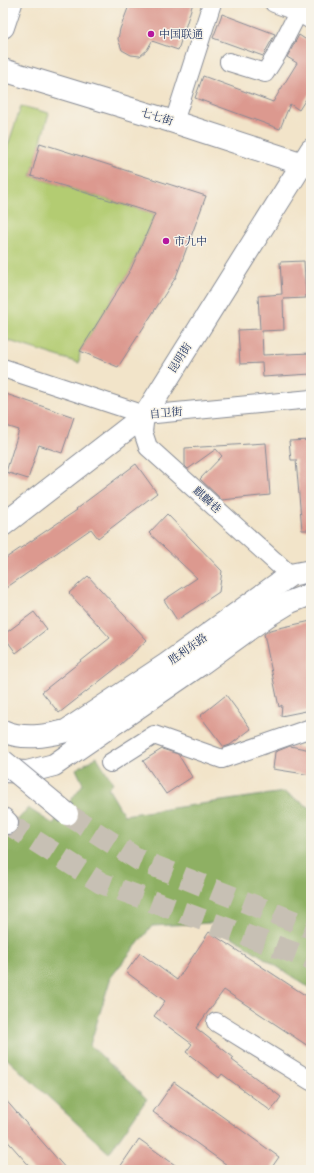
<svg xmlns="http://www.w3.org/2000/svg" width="314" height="1173" font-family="'IM FELL Great Primer','Noto Serif SC',serif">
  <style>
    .green { fill: #b3cc72; stroke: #677e68 }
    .forest { fill: #8eb064; stroke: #547061 }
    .building { fill: #dc998f }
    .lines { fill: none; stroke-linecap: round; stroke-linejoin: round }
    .primary-tunnel { stroke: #c7c0b4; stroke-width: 22; stroke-dasharray: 22 11; stroke-linecap: butt }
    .minor-casing { stroke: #868a94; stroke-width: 20 }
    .tertiary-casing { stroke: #868a94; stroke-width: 24 }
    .secondary-casing { stroke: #868a94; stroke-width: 24 }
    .primary-casing { stroke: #868a94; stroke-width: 24 }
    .minor { stroke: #fff; stroke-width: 18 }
    .tertiary { stroke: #fff; stroke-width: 22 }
    .secondary { stroke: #fff; stroke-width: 22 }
    .primary { stroke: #fff; stroke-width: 22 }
    .primary-bridge-casing { stroke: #868a94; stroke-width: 24; stroke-linecap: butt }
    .primary-bridge { stroke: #fff; stroke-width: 22 }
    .poi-dot { fill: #b5179e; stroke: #f7f3e8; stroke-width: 1.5 }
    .labels { text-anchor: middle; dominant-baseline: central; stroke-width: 3; stroke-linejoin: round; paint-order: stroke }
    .poi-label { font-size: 11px; fill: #1b2f5e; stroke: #f7f3e8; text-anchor: start }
    .street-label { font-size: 11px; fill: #1b2f5e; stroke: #f7f3e8 }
  </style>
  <rect width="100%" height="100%" fill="#f7f3e8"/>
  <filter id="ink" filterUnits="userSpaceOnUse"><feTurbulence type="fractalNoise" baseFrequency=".025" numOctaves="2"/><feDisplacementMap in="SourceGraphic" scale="8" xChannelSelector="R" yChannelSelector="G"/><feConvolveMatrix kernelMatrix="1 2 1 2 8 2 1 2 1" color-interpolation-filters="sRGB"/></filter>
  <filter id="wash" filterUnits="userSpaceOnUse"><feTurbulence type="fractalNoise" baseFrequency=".012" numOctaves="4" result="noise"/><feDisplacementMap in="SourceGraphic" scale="16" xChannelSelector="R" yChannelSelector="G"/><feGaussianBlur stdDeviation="0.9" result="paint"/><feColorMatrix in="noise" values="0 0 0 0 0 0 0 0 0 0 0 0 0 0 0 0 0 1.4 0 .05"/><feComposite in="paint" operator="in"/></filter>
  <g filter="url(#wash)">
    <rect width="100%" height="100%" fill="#f2e4c9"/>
    <polygon class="green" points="21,106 49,113 31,176 155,214 131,269 80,351 79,363 3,339 3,160"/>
    <polygon class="forest" points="97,757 113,783 108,788 124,815 284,792 311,808 311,989 211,923 152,926 111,977 90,1045 147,1099 109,1153 3,1055 3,837 28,808 53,824 83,784 76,769"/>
    <g id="blocks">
      <g class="building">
        <polygon points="130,3 193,3 178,50 152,41 147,50 140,56 131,55 122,50 118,39 120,29"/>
        <polygon points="222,14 275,34 263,56 213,38"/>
        <polygon points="299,35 311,43 311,91 299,110 290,104 280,129 195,98 203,76 273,102 297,63 287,57"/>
        <polygon points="40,143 206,196 176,277 118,367 80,351 131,269 155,214 31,176"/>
        <polygon points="304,261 306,298 283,299 284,330 262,331 263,355 311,353 311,374 263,377 262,363 240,364 238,330 260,329 258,296 282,294 280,262"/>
        <polygon points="3,393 74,417 62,453 39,445 28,479 6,472 19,430 3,425"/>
        <polygon points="311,440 311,530 302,530 296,460 291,460 289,441"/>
        <polygon points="266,443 270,495 222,500 200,479 222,456 216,449 188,469 185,466 185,448"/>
        <polygon points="136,464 157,493 98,538 91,529 3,590 3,560 77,510 76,509"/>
        <polygon points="167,514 222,571 219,592 177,620 164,600 197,578 149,533"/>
        <polygon points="88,576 147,640 119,666 59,713 42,692 110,638 69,593"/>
        <polygon points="34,612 47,629 16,653 3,635"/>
        <polygon points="311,621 311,710 281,716 282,705 279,707 264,634 270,630"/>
        <polygon points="226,695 251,729 230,745 224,747 200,716"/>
        <polygon points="290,746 311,750 311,775 273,769 275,752"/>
        <polygon points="162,749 178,754 192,777 166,794 143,761"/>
        <polygon points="209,932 311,999 311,1048 224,990 196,1028 234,1058 232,1060 281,1097 271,1111 222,1074 219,1078 186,1052 192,1044 154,1016 165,1001 126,972 140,953 177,980"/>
        <polygon points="174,1082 279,1157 270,1170 234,1170 153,1112"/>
        <polygon points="3,1097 67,1170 33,1170 3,1136"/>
        <polygon points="139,1139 182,1170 118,1170"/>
      </g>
    </g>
  </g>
  <g filter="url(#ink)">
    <use href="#blocks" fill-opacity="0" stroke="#868a94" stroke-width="1"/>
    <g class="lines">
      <g class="primary-tunnel">
        <polyline points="67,814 139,860 311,928"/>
        <polyline points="7,823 101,883 311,959"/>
      </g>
      <g class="minor-casing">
        <g id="minor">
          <polyline points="274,3 298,12 311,20"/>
          <polyline points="229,62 265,73 277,54 303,3"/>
          <polyline points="174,122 212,3"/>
          <polyline points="3,368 145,415 311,399"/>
          <polyline points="145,415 143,432 148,447 290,575"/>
          <polyline points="110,763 154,735 222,759 311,728"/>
          <polyline points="216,1022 311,1081"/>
        </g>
      </g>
      <g class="tertiary-casing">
        <polyline id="tertiary" points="3,525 145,415 311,150"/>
      </g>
      <g class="secondary-casing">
        <g id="secondary">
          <polyline points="3,70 174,122 303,164 311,163"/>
          <path d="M3,731c20,9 43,5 63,0l101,-67 123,-89 21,-4"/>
          <polyline points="3,771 27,772 54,765 198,666 267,616 290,602 311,594"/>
        </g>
      </g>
      <g class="primary-casing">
        <g id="primary">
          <polyline points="3,27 11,3"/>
          <polyline points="3,819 7,823"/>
        </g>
      </g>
      <use href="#minor" class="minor"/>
      <use href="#tertiary" class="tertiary"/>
      <use href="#secondary" class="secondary"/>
      <use href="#primary" class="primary"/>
      <g class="primary-bridge-casing">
        <polyline id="primary-bridge" points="3,761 67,814"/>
      </g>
      <use href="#primary-bridge" class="primary-bridge"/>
    </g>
  </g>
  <g class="poi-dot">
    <circle cx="151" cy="34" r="4"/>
    <circle cx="166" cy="241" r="4"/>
  </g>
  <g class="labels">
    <g class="poi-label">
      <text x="159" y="34">中国联通</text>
      <text x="174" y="241">市九中</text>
    </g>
    <g class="street-label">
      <text transform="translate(157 117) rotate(17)">七七街</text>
      <text transform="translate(180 358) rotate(-58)">昆明街</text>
      <text transform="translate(166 413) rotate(-5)">自卫街</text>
      <text transform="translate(207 500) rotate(42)">麒麟巷</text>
      <text transform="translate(188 649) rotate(-35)">胜利东路</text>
    </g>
  </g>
  <rect width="314" height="1173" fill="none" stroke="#f7f3e8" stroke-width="16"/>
</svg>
